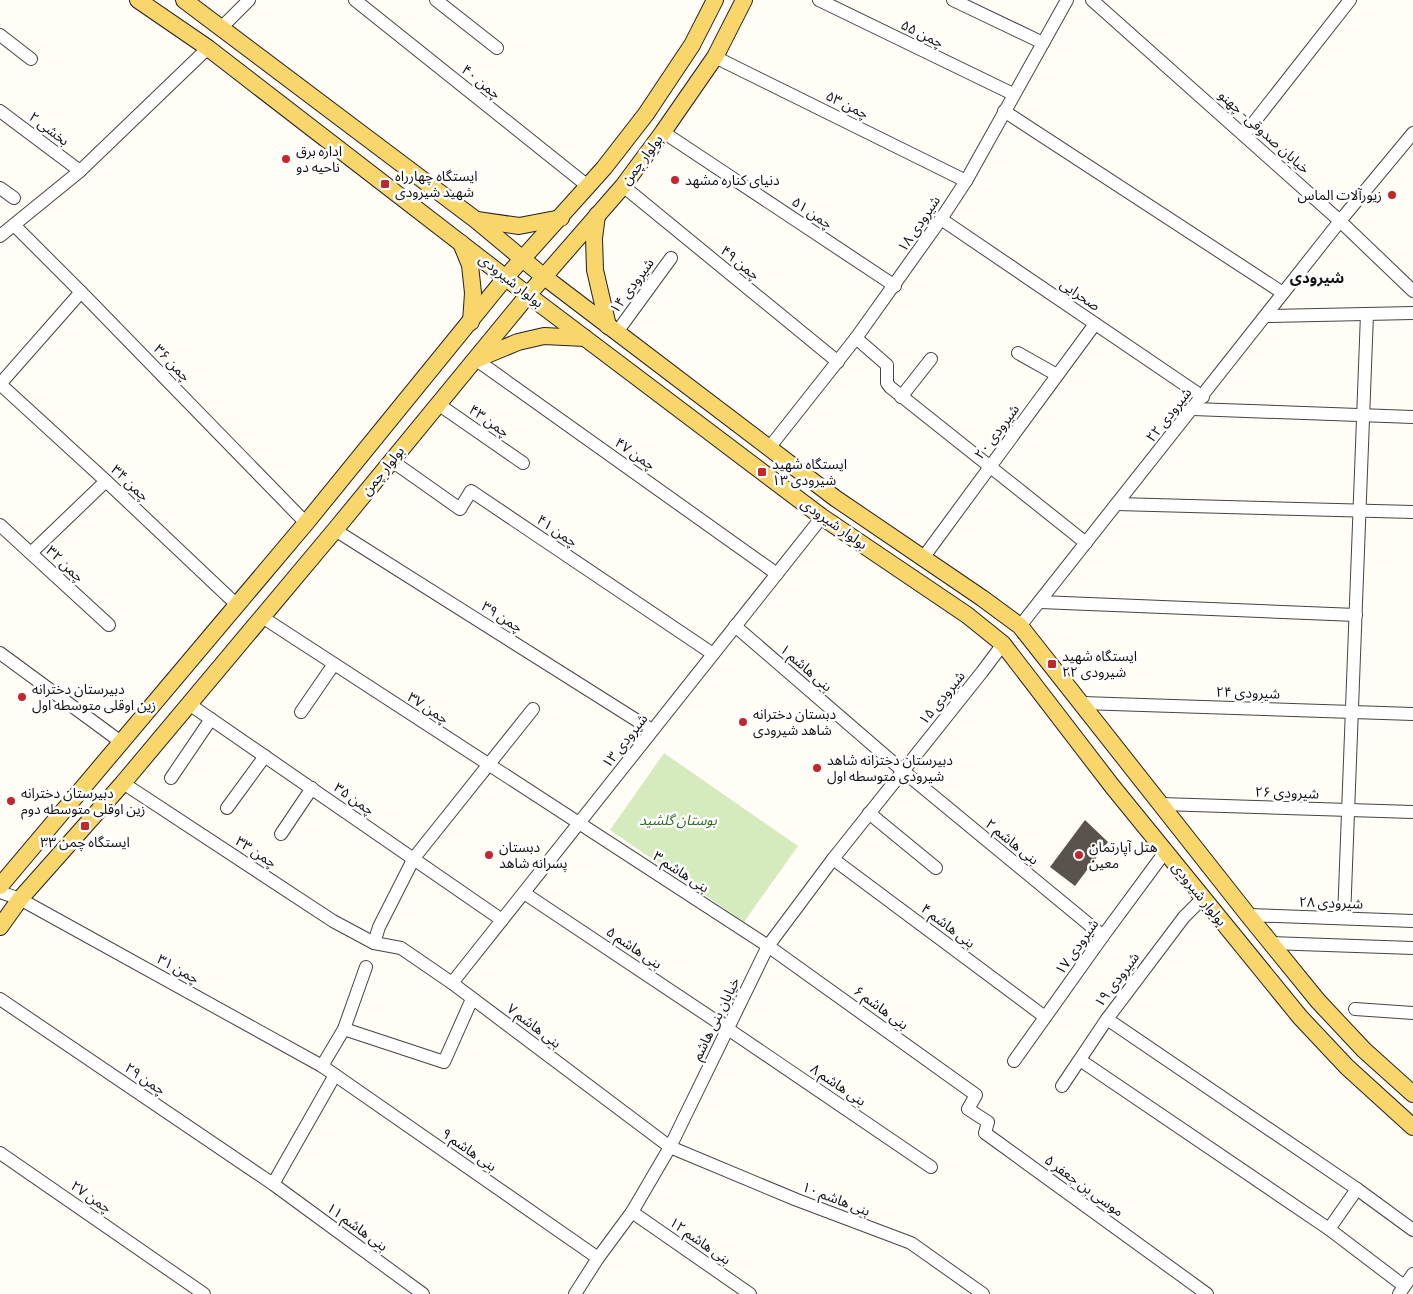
<svg xmlns="http://www.w3.org/2000/svg" width="1413" height="1294" font-family="Bitter,'Noto Sans Arabic',serif">
  <style>
    .green { fill: #d5ebbd }
    .building { fill: #5a524d }
    .lines { fill: none; stroke-linecap: round; stroke-linejoin: round }
    .minor-casing { stroke: #444; stroke-width: 14 }
    .major-casing { stroke: #222; stroke-width: 18 }
    .minor { stroke: #fff; stroke-width: 12 }
    .major { stroke: #f9d66b; stroke-width: 16 }
    .poi-dot { fill: #c4262e; stroke: #fff; stroke-width: 2 }
    .labels { text-anchor: middle; dominant-baseline: central; stroke-width: 5; stroke-linejoin: round; paint-order: stroke }
    .street-label { font-size: 14px; fill: #111; stroke: #fff }
    .poi-label { font-size: 14px; fill: #111; stroke: #fff; text-anchor: start }
    .park-label { font-size: 14px; font-style: italic; fill: #2f6b1f; stroke: #fff }
    .neighbourhood-label { font-size: 15px; font-weight: bold; fill: #111; stroke: #fff }
  </style>
  <rect width="100%" height="100%" fill="#fffdf5"/>
  <polygon class="green" points="664,753 798,846 744,922 610,830"/>
  <polygon class="building" points="1085,820 1108,842 1075,886 1050,867"/>
  <g class="lines">
    <g class="minor-casing">
      <g id="minor">
        <polyline points="355,0 589,187"/>
        <polyline points="436,0 497,48"/>
        <polyline points="819,0 1013,94"/>
        <polyline points="953,0 1043,43"/>
        <polyline points="1092,0 1340,221 1413,291"/>
        <polyline points="222,27 249,0"/>
        <polyline points="0,35 31,59"/>
        <polyline points="715,57 966,181"/>
        <polyline points="0,111 80,171"/>
        <polyline points="1004,111 1283,293"/>
        <polyline points="663,132 895,286"/>
        <polyline points="1244,135 1350,0"/>
        <polyline points="623,186 838,362"/>
        <polyline points="0,188 14,198"/>
        <polyline points="941,219 1203,397"/>
        <polyline points="14,225 81,292 306,523"/>
        <polyline points="0,236 80,171 208,48"/>
        <polyline points="1266,316 1413,313"/>
        <polyline points="617,332 671,258"/>
        <polyline points="856,338 887,365 887,383 890,387 1086,543"/>
        <polyline points="1018,353 1057,375"/>
        <polyline points="475,359 777,574"/>
        <polyline points="0,384 106,481 237,605"/>
        <polyline points="0,384 81,292"/>
        <polyline points="901,397 931,359"/>
        <polyline points="438,404 523,463"/>
        <polyline points="1193,409 1413,417"/>
        <polyline points="769,448 856,338 941,219 966,181 1067,0"/>
        <polyline points="392,461 460,509 471,491 713,654"/>
        <polyline points="1117,504 1413,512"/>
        <polyline points="0,525 109,625"/>
        <polyline points="335,530 652,730"/>
        <polyline points="31,553 106,481"/>
        <polyline points="923,558 1095,324"/>
        <polyline points="1040,602 1356,615"/>
        <polyline points="262,617 768,946 976,1095 968,1109 988,1122 985,1133 1207,1294"/>
        <polyline points="735,626 903,771 1103,936"/>
        <polyline points="1020,626 1340,221 1413,133"/>
        <polyline points="0,653 121,742"/>
        <polyline points="1082,703 1413,714"/>
        <polyline points="189,704 502,920"/>
        <polyline points="301,712 334,664"/>
        <polyline points="171,778 211,719"/>
        <polyline points="123,783 333,921 374,943 401,948 452,983 670,1147 797,1200 911,1243 983,1294"/>
        <polyline points="1161,804 1413,812"/>
        <polyline points="227,808 265,756"/>
        <polyline points="869,813 936,868"/>
        <polyline points="281,834 312,788"/>
        <polyline points="833,859 1045,1017"/>
        <polyline points="0,892 20,899 322,1066 598,1258"/>
        <polyline points="524,893 728,1029 931,1167"/>
        <polyline points="1248,915 1413,921"/>
        <polyline points="1344,918 1367,314"/>
        <polyline points="374,943 379,927 414,858 533,709"/>
        <polyline points="1270,943 1413,948"/>
        <polyline points="452,983 822,517"/>
        <polyline points="0,999 273,1184 423,1294"/>
        <polyline points="1355,1009 1413,1013"/>
        <polyline points="1107,1019 1357,1189 1413,1230"/>
        <polyline points="344,1029 444,1062 472,999"/>
        <polyline points="1080,1060 1329,1229 1404,1286"/>
        <polyline points="1014,1061 1103,936 1165,852"/>
        <polyline points="322,1066 344,1029 366,967"/>
        <polyline points="1062,1086 1107,1019 1184,917 1203,898"/>
        <polyline points="0,1153 204,1294"/>
        <polyline points="273,1184 335,1075"/>
        <polyline points="632,1212 750,1294"/>
        <polyline points="1329,1229 1357,1189"/>
        <polyline points="575,1294 598,1258 632,1212 670,1147 768,946 833,859 982,672 1003,644"/>
        <polyline points="1399,1294 1413,1274"/>
      </g>
    </g>
    <g class="major-casing">
      <g id="major">
        <polyline points="138,0 208,48 528,295 822,517 967,615 1003,644 1112,786 1300,1017 1347,1067 1413,1127"/>
        <polyline points="184,0 476,220 543,276 835,498 982,598 1020,626 1248,915 1318,1001 1364,1050 1413,1094"/>
        <polyline points="597,215 594,238 595,270 608,326"/>
        <polyline points="477,220 519,226 561,218"/>
        <polyline points="461,243 470,265 473,293 471,322"/>
        <polyline points="477,359 518,342 544,336 585,338"/>
        <polyline points="0,886 306,523 506,277 604,168 646,114 692,45 715,0"/>
        <polyline points="0,927 20,899 123,783 335,530 528,295 623,186 663,132 715,57 744,0"/>
      </g>
    </g>
    <use href="#minor" class="minor"/>
    <use href="#major" class="major"/>
  </g>
  <g class="poi-dot">
    <circle cx="286" cy="159" r="5"/>
    <circle cx="675" cy="180" r="5"/>
    <rect x="380" y="179" width="10" height="10" rx="2.5"/>
    <circle cx="1392" cy="195" r="5"/>
    <rect x="757" y="467" width="10" height="10" rx="2.5"/>
    <rect x="1047" y="659" width="10" height="10" rx="2.5"/>
    <circle cx="22" cy="697" r="5"/>
    <circle cx="743" cy="722" r="5"/>
    <circle cx="817" cy="768" r="5"/>
    <circle cx="11" cy="801" r="5"/>
    <rect x="80" y="821" width="10" height="10" rx="2.5"/>
    <circle cx="489" cy="855" r="5"/>
    <circle cx="1079" cy="855" r="5"/>
  </g>
  <g class="labels">
    <g class="street-label">
      <text transform="translate(922 34) rotate(26)">چمن ۵۵</text>
      <text transform="translate(481 82) rotate(39)">چمن ۴۰</text>
      <text transform="translate(847 105) rotate(26)">چمن ۵۳</text>
      <text transform="translate(49 129) rotate(37)">بخشی ۲</text>
      <text transform="translate(1264 132) rotate(42)">خیابان صدوقی- چهنو</text>
      <text transform="translate(642 160) rotate(-53)">بولوار چمن</text>
      <text transform="translate(812 213) rotate(34)">چمن ۵۱</text>
      <text transform="translate(919 224) rotate(-56)">شیرودی ۱۸</text>
      <text transform="translate(740 263) rotate(39)">چمن ۴۹</text>
      <text transform="translate(511 281) rotate(38)">بولوار شیرودی</text>
      <text transform="translate(632 286) rotate(-54)">شیرودی ۱۴</text>
      <text transform="translate(1080 295) rotate(34)">صحرایی</text>
      <text transform="translate(172 363) rotate(46)">چمن ۳۶</text>
      <text transform="translate(1169 415) rotate(-52)">شیرودی ۲۲</text>
      <text transform="translate(489 421) rotate(35)">چمن ۴۳</text>
      <text transform="translate(997 432) rotate(-53)">شیرودی ۲۰</text>
      <text transform="translate(635 454) rotate(35)">چمن ۴۷</text>
      <text transform="translate(383 471) rotate(-51)">بولوار چمن</text>
      <text transform="translate(130 483) rotate(43)">چمن ۳۴</text>
      <text transform="translate(834 524) rotate(35)">بولوار شیرودی</text>
      <text transform="translate(557 531) rotate(34)">چمن ۴۱</text>
      <text transform="translate(65 564) rotate(43)">چمن ۳۲</text>
      <text transform="translate(502 617) rotate(32)">چمن ۳۹</text>
      <text transform="translate(806 668) rotate(41)">بنی هاشم ۱</text>
      <text transform="translate(1248 693) rotate(2)">شیرودی ۲۴</text>
      <text transform="translate(942 698) rotate(-51)">شیرودی ۱۵</text>
      <text transform="translate(428 708) rotate(33)">چمن ۳۷</text>
      <text transform="translate(625 741) rotate(-52)">شیرودی ۱۳</text>
      <text transform="translate(1287 793) rotate(2)">شیرودی ۲۶</text>
      <text transform="translate(354 799) rotate(35)">چمن ۳۵</text>
      <text transform="translate(1012 842) rotate(39)">بنی هاشم ۲</text>
      <text transform="translate(256 852) rotate(33)">چمن ۳۳</text>
      <text transform="translate(681 872) rotate(33)">بنی هاشم ۳</text>
      <text transform="translate(1199 894) rotate(51)">بولوار شیرودی</text>
      <text transform="translate(1331 903) rotate(2)">شیرودی ۲۸</text>
      <text transform="translate(948 926) rotate(37)">بنی هاشم ۴</text>
      <text transform="translate(1077 947) rotate(-55)">شیرودی ۱۷</text>
      <text transform="translate(634 948) rotate(34)">بنی هاشم ۵</text>
      <text transform="translate(178 969) rotate(29)">چمن ۳۱</text>
      <text transform="translate(1117 980) rotate(-53)">شیرودی ۱۹</text>
      <text transform="translate(881 1008) rotate(36)">بنی هاشم ۶</text>
      <text transform="translate(716 1019) rotate(-64)">خیابان بنی هاشم</text>
      <text transform="translate(534 1026) rotate(37)">بنی هاشم ۷</text>
      <text transform="translate(145 1079) rotate(34)">چمن ۲۹</text>
      <text transform="translate(838 1085) rotate(34)">بنی هاشم ۸</text>
      <text transform="translate(469 1150) rotate(35)">بنی هاشم ۹</text>
      <text transform="translate(1084 1186) rotate(36)">موسی بن جعفر ۵</text>
      <text transform="translate(91 1197) rotate(34)">چمن ۲۷</text>
      <text transform="translate(836 1199) rotate(21)">بنی هاشم ۱۰</text>
      <text transform="translate(357 1227) rotate(36)">بنی هاشم ۱۱</text>
      <text transform="translate(700 1241) rotate(35)">بنی هاشم ۱۲</text>
    </g>
    <g class="poi-label">
      <text x="296" y="151">اداره برق<tspan x="296" dy="16">ناحیه دو</tspan></text>
      <text x="395" y="176">ایستگاه چهارراه<tspan x="395" dy="16">شهید شیرودی</tspan></text>
      <text x="685" y="180">دنیای کناره مشهد</text>
      <text x="1382" y="195" text-anchor="end">زیورآلات الماس</text>
      <text x="772" y="464">ایستگاه شهید<tspan x="772" dy="16">شیرودی ۱۳</tspan></text>
      <text x="1062" y="656">ایستگاه شهید<tspan x="1062" dy="16">شیرودی ۲۲</tspan></text>
      <text x="32" y="689">دبیرستان دخترانه<tspan x="32" dy="16">زین اوقلی متوسطه اول</tspan></text>
      <text x="753" y="714">دبستان دخترانه<tspan x="753" dy="16">شاهد شیرودی</tspan></text>
      <text x="827" y="760">دبیرستان دخترانه شاهد<tspan x="827" dy="16">شیرودی متوسطه اول</tspan></text>
      <text x="21" y="793">دبیرستان دخترانه<tspan x="21" dy="16">زین اوقلی متوسطه دوم</tspan></text>
      <text x="85" y="842" text-anchor="middle">ایستگاه چمن ۳۳</text>
      <text x="499" y="847">دبستان<tspan x="499" dy="16">پسرانه شاهد</tspan></text>
      <text x="1089" y="847">هتل آپارتمان<tspan x="1089" dy="16">معین</tspan></text>
    </g>
    <g class="park-label">
      <text x="678" y="820">بوستان گلشید</text>
    </g>
    <g class="neighbourhood-label">
      <text x="1317" y="278">شیرودی</text>
    </g>
  </g>
</svg>
